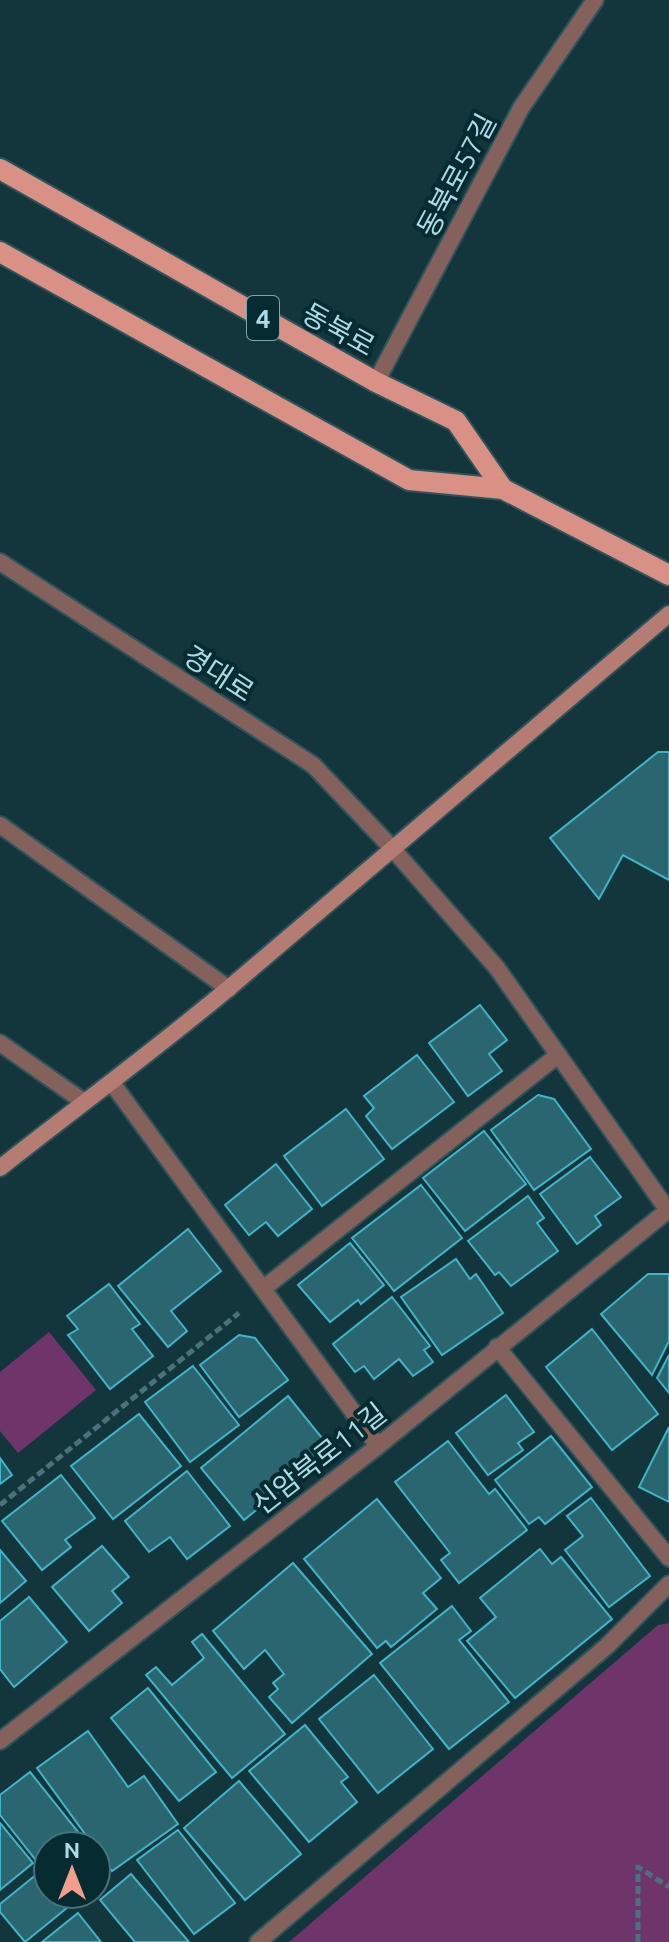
<svg xmlns="http://www.w3.org/2000/svg" width="669" height="1942" font-family="Ubuntu,'Noto Sans KR',sans-serif">
  <style>
    .green { fill: #6f356a }
    .building { fill: #2a6670; stroke: #40b4c8; stroke-width: 2 }
    .lines { fill: none; stroke-linecap: round; stroke-linejoin: round }
    .service-casing { stroke: #2e545b; stroke-width: 20 }
    .minor-casing { stroke: #2e545b; stroke-width: 20 }
    .secondary-casing { stroke: #2e545b; stroke-width: 20 }
    .primary-casing { stroke: #2e545b; stroke-width: 24 }
    .path { stroke: #4a727a; stroke-width: 5; stroke-dasharray: 8 4; stroke-linecap: butt }
    .service { stroke: #85615b; stroke-width: 16 }
    .minor { stroke: #85615b; stroke-width: 16 }
    .secondary { stroke: #b47c72; stroke-width: 16 }
    .primary { stroke: #d89184; stroke-width: 20 }
    .labels { text-anchor: middle; dominant-baseline: central; stroke-width: 8; stroke-linejoin: round; paint-order: stroke }
    .shield { fill: #062c32; stroke: #7aa7b0; stroke-width: 2 }
    .shield-label { font-size: 26px; font-weight: bold; fill: #abdce6 }
    .street-label { font-size: 28px; fill: #abdce6; stroke: #062c32 }
  </style>
  <rect width="100%" height="100%" fill="#12363c"/>
  <g class="green">
    <polygon points="49,1332 96,1390 18,1453 0,1431 0,1372"/>
    <polygon points="669,1623 669,1942 289,1942 658,1625"/>
  </g>
  <g class="building">
    <polygon points="658,752 669,752 669,880 623,855 599,899 550,838"/>
    <polygon points="480,1005 507,1040 489,1054 502,1071 468,1096 429,1043"/>
    <polygon points="417,1055 454,1102 392,1149 366,1116 374,1108 364,1096"/>
    <polygon points="538,1095 554,1099 591,1149 534,1190 491,1130"/>
    <polygon points="346,1109 384,1159 322,1206 284,1156"/>
    <polygon points="484,1131 526,1184 465,1231 423,1178"/>
    <polygon points="590,1157 621,1197 595,1216 601,1225 577,1244 540,1194"/>
    <polygon points="276,1164 312,1209 278,1236 266,1222 249,1235 225,1205"/>
    <polygon points="421,1185 462,1238 394,1291 352,1238"/>
    <polygon points="528,1196 544,1218 537,1223 558,1251 511,1286 499,1272 495,1275 468,1241"/>
    <polygon points="188,1229 221,1271 171,1311 187,1331 168,1347 118,1286"/>
    <polygon points="350,1243 384,1285 361,1304 358,1300 330,1322 298,1285"/>
    <polygon points="456,1259 470,1279 476,1274 503,1313 442,1355 401,1297"/>
    <polygon points="648,1274 669,1274 669,1341 652,1375 601,1314"/>
    <polygon points="109,1284 140,1324 132,1329 153,1356 110,1389 68,1335 78,1329 67,1316"/>
    <polygon points="392,1297 430,1346 424,1350 433,1362 413,1376 399,1359 374,1379 364,1366 355,1372 333,1344"/>
    <polygon points="592,1329 658,1414 612,1450 546,1367"/>
    <polygon points="239,1335 255,1338 288,1380 239,1417 200,1365"/>
    <polygon points="669,1355 669,1393 657,1378"/>
    <polygon points="193,1366 239,1425 190,1462 145,1402"/>
    <polygon points="506,1395 534,1432 518,1443 523,1450 488,1475 456,1433"/>
    <polygon points="288,1396 331,1449 244,1520 201,1468"/>
    <polygon points="139,1414 181,1466 113,1519 71,1466"/>
    <polygon points="669,1427 669,1502 639,1487"/>
    <polygon points="551,1436 592,1487 545,1524 539,1517 529,1524 495,1480"/>
    <polygon points="448,1441 489,1494 495,1489 527,1530 459,1583 441,1560 450,1553 395,1482"/>
    <polygon points="0,1458 12,1475 0,1484"/>
    <polygon points="187,1471 230,1526 187,1559 170,1537 149,1552 125,1521"/>
    <polygon points="61,1475 95,1518 65,1540 71,1547 42,1570 2,1521"/>
    <polygon points="591,1498 650,1576 609,1607 565,1550 583,1536 567,1516"/>
    <polygon points="377,1499 441,1578 423,1593 437,1609 391,1647 386,1641 377,1648 304,1559"/>
    <polygon points="102,1546 129,1577 112,1591 122,1603 89,1631 52,1587"/>
    <polygon points="540,1549 552,1564 561,1557 612,1619 515,1698 467,1641 496,1617 480,1598"/>
    <polygon points="0,1550 26,1581 0,1603"/>
    <polygon points="293,1563 372,1654 292,1723 269,1697 278,1689 273,1683 284,1674 265,1650 244,1669 213,1631"/>
    <polygon points="29,1597 67,1642 14,1687 0,1669 0,1621"/>
    <polygon points="452,1606 471,1631 459,1640 509,1702 449,1749 380,1663"/>
    <polygon points="202,1634 285,1734 232,1778 146,1675 156,1667 172,1685 204,1658 192,1642"/>
    <polygon points="374,1675 433,1749 378,1793 319,1719"/>
    <polygon points="148,1688 216,1772 179,1801 111,1718"/>
    <polygon points="305,1725 348,1777 341,1782 357,1802 309,1842 249,1771"/>
    <polygon points="88,1731 128,1787 144,1776 178,1824 112,1871 37,1768"/>
    <polygon points="30,1772 79,1833 62,1846 48,1846 48,1857 39,1864 0,1815 0,1795"/>
    <polygon points="239,1781 301,1854 245,1900 184,1828"/>
    <polygon points="0,1823 33,1863 0,1890"/>
    <polygon points="178,1830 235,1903 194,1934 137,1860"/>
    <polygon points="96,1861 108,1875 96,1885"/>
    <polygon points="48,1865 48,1894 84,1894 25,1942 0,1912 0,1904"/>
    <polygon points="131,1874 189,1942 135,1942 100,1900"/>
    <polygon points="78,1913 101,1942 42,1942"/>
  </g>
  <g class="lines">
    <g class="service-casing">
      <polyline id="service" points="264,1288 558,1055"/>
    </g>
    <g class="minor-casing">
      <g id="minor">
        <polyline points="376,382 521,108 595,0"/>
        <polyline points="0,562 313,765 392,848 497,968 669,1212"/>
        <polyline points="0,825 229,989"/>
        <polyline points="0,1043 84,1102"/>
        <polyline points="112,1083 378,1446"/>
        <polyline points="497,1347 669,1558"/>
        <polyline points="0,1741 378,1446 667,1211"/>
        <polyline points="258,1942 607,1646 669,1584"/>
      </g>
    </g>
    <g class="secondary-casing">
      <path id="secondary" d="M0,1168c76,-60 155,-118 229,-180 148,-124 293,-250 440,-374"/>
    </g>
    <g class="primary-casing">
      <g id="primary">
        <polyline points="0,169 376,382 456,421 503,489"/>
        <polyline points="0,252 409,480 503,489 669,575"/>
      </g>
    </g>
    <g class="path">
      <polyline points="0,1505 239,1313"/>
      <polyline points="638,1942 638,1867 669,1887"/>
    </g>
    <use href="#service" class="service"/>
    <use href="#minor" class="minor"/>
    <use href="#secondary" class="secondary"/>
    <use href="#primary" class="primary"/>
  </g>
  <g class="labels">
    <rect class="shield" x="247" y="296" width="32" height="44" rx="6"/>
    <g class="shield-label">
      <text x="263" y="318">4</text>
    </g>
    <g class="street-label">
      <text transform="translate(456 175) rotate(-62)">동북로57길</text>
      <text transform="translate(339 329) rotate(29)">동북로</text>
      <text transform="translate(219 673) rotate(33)">경대로</text>
      <text transform="translate(319 1458) rotate(-38)">신암북로11길</text>
    </g>
  </g>
  <g transform="translate(72 1870)"><circle r="38" fill="#062c32" stroke="#48727a" stroke-width="2"/>
  <path d="M0-6L14 30L0 20L-14 30Z" fill="#f59d8d"/>
  <text y="-12" font-size="22" font-weight="bold" text-anchor="middle" fill="#abdce6">N</text>
  </g>
</svg>
